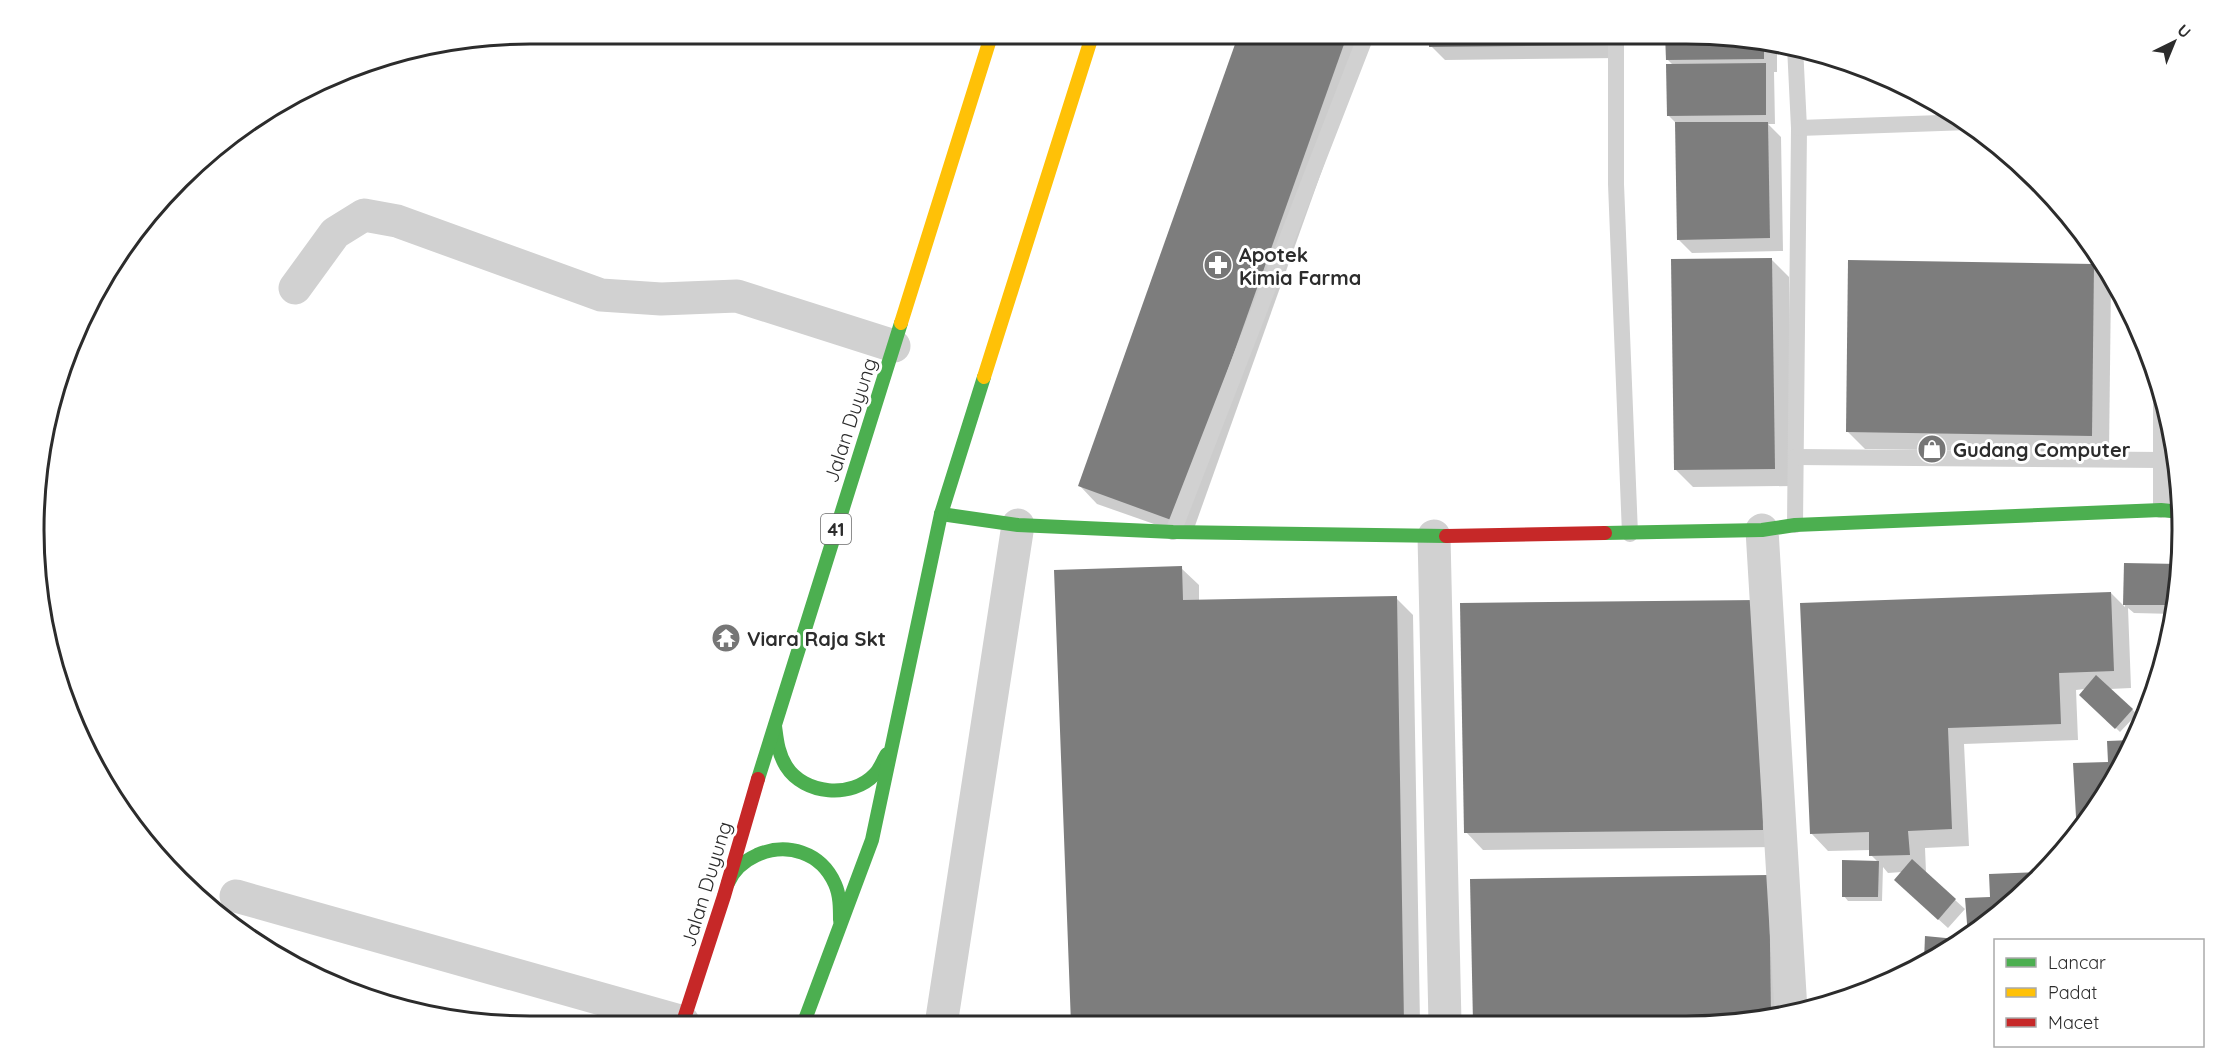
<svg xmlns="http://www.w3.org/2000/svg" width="2216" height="1059" font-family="Quicksand,sans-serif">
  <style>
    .shadow { fill: #0003 }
    .building { fill: #7d7d7d }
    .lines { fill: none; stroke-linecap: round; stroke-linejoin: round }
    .lane { stroke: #d1d1d1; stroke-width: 16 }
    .street { stroke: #d1d1d1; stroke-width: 33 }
    .fast { stroke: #4caf50; stroke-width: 14 }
    .slow { stroke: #ffc107; stroke-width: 14 }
    .jam { stroke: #c62828; stroke-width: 14 }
    .labels { text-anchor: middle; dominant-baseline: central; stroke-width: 6; stroke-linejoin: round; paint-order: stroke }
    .shield { fill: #fff; stroke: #6b6b6b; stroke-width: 1.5 }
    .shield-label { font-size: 18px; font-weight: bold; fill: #2c2c2c }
    .poi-label { font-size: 20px; font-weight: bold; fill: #2c2c2c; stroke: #fff; text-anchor: start }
    .street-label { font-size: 20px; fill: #2c2c2c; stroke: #fff }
    .rim { fill: none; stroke: #2c2c2c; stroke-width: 3 }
  </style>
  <rect width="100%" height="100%" fill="#fff"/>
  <g class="shadow">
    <polygon points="1241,33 1371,33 1191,537 1097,504 1080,486"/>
    <polygon points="1431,33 1620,33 1620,58 1445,60 1431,46"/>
    <polygon points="1687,33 1777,42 1777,72 1774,72 1775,124 1768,124 1781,137 1783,251 1692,253 1678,239 1676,123 1669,116 1673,65 1667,59"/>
    <polygon points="1771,259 1789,277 1792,486 1693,487 1675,469"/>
    <polygon points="2093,265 2111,283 2109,453 1865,449 1848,432"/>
    <polygon points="2126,564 2179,565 2175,614 2134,613 2128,608 2131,688 2110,689 2137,714 2120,732 2081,694 2085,689 2076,690 2078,740 1964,744 1969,846 1925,848 1926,872 1924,872 1965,909 1948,928 1905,889 1902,872 1888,873 1883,867 1882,901 1848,901 1844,896 1878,862 1871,855 1871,850 1828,851 1811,833 2111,593 2125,607"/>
    <polygon points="1181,568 1199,585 1199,602 1396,598 1413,615 1420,1023 1073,1024 1056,572"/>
    <polygon points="1759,602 1780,847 1483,850 1466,832"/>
    <polygon points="2133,742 2080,832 2078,834 2074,765 2110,763 2109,743"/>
    <polygon points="1768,876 1788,1012 1752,1022"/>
  </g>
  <g class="building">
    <polygon points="1239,33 1348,33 1174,521 1078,486"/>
    <polygon points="1429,33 1607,33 1607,45 1429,47"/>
    <polygon points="1665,33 1687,33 1764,41 1764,59 1666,60"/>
    <polygon points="1766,63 1766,115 1667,116 1666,64"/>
    <polygon points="1675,122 1768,122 1770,238 1677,240"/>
    <polygon points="1772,258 1775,469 1674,470 1671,259"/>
    <polygon points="1848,260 2094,264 2092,436 1846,432"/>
    <polygon points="2124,563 2180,564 2175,605 2123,605"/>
    <polygon points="1182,566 1183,600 1397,596 1404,1023 1071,1024 1054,570"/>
    <polygon points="2111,592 2114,671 2059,673 2061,724 1948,728 1952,829 1908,831 1910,855 1869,856 1869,832 1810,834 1800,603"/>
    <polygon points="1759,600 1763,830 1464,833 1460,603"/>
    <polygon points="2096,675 2133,709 2115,729 2079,695"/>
    <polygon points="2133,740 2080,832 2077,835 2073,763 2108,762 2107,741"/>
    <polygon points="1912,859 1956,899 1938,920 1894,880"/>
    <polygon points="1842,860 1879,861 1878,897 1842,897"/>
    <polygon points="2040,872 1988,924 1968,936 1965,898 1990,897 1989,874"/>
    <polygon points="1769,875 1771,1016 1752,1022 1473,1023 1470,879"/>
    <polygon points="1925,936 1956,939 1956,942 1924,961"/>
  </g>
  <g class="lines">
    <g class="lane">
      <polyline points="1616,33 1616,184 1630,534"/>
      <polyline points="1795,46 1799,128 1795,525"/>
      <polyline points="1799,128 1969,122"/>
      <polyline points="2159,385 2161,401 2161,510"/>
      <polyline points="1796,457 2162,460"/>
      <polyline points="1173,532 1367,33"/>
    </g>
    <g class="street">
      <polyline points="295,288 335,233 364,215 397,221 601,295 661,299 737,296 894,346"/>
      <polyline points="1762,530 1791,1011"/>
      <polyline points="1434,536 1445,1023"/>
      <polyline points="236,896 683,1022"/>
      <polyline points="941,1025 1018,525"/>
    </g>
    <g class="fast">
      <polyline points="941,514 1018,525 1173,532 1446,536"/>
      <polyline points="1605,533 1762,530 1795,525 2161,510 2181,512"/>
      <path d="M775,726c2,15 3,27 11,40 18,29 66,33 89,8 5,-5 8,-14 12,-20"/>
      <polyline points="758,779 901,323"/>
      <path d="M728,883c6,-14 16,-22 29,-28 30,-13 64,-3 78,29 5,11 5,24 5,36"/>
      <polyline points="803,1025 872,840 941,514 984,377"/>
    </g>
    <g class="slow">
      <polyline points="901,323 992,33"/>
      <polyline points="984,377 1093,33"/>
    </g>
    <g class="jam">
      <polyline points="1446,536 1605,533"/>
      <polyline points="682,1025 724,896 758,779"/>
    </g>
  </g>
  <defs>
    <g id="pharmacy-disc" transform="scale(1.5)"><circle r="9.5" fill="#767676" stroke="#fff"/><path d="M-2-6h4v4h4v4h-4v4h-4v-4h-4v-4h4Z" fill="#fff"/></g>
    <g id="shop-disc" transform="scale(1.5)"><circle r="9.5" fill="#767676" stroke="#fff"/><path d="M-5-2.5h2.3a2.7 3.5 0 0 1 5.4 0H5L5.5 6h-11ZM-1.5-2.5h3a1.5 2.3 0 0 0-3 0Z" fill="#fff"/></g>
    <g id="temple-disc" transform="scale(1.5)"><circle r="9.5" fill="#767676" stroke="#fff"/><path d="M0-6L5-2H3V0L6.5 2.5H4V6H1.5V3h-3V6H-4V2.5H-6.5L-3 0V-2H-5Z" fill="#fff"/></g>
  </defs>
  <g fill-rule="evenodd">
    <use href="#pharmacy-disc" x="1218" y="265"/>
    <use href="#shop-disc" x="1932" y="449"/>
    <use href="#temple-disc" x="726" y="638"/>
  </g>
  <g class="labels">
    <rect class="shield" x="821" y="514" width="30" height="30" rx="4.5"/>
    <g class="shield-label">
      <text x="836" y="529">41</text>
    </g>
    <g class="poi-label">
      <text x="1239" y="254">Apotek<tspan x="1239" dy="23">Kimia Farma</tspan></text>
      <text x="1953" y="449">Gudang Computer</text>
      <text x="747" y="638">Viara Raja Skt</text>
    </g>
    <g class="street-label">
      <text transform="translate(850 420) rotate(-72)">Jalan Duyung</text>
      <text transform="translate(706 884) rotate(-73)">Jalan Duyung</text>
    </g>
  </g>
  <path d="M0 0H2216V1059H0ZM530 44H1686A486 486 0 0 1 2172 530V530A486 486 0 0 1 1686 1016H530A486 486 0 0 1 44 530V530A486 486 0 0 1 530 44Z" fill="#fff" fill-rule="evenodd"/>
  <path class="rim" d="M530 44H1686A486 486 0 0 1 2172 530V530A486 486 0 0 1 1686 1016H530A486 486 0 0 1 44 530V530A486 486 0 0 1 530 44Z"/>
  <rect x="1994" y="939" width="210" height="108" fill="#ffffff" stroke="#ababab" stroke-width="1.5"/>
  <rect x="2006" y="958" width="30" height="9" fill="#4caf50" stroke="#ababab" stroke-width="1.5"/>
  <text x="2048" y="969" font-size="18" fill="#2c2c2c">Lancar</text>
  <rect x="2006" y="988" width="30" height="9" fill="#ffc107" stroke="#ababab" stroke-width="1.5"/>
  <text x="2048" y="999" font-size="18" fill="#2c2c2c">Padat</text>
  <rect x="2006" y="1018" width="30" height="9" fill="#c62828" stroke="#ababab" stroke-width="1.5"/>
  <text x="2048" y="1029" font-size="18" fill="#2c2c2c">Macet</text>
  <g transform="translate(2174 42) rotate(43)" stroke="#ffffff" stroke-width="4.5" paint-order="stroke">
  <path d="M0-4.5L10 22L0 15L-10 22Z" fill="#2c2c2c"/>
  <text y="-9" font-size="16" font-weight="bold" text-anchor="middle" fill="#2c2c2c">U</text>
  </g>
</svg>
